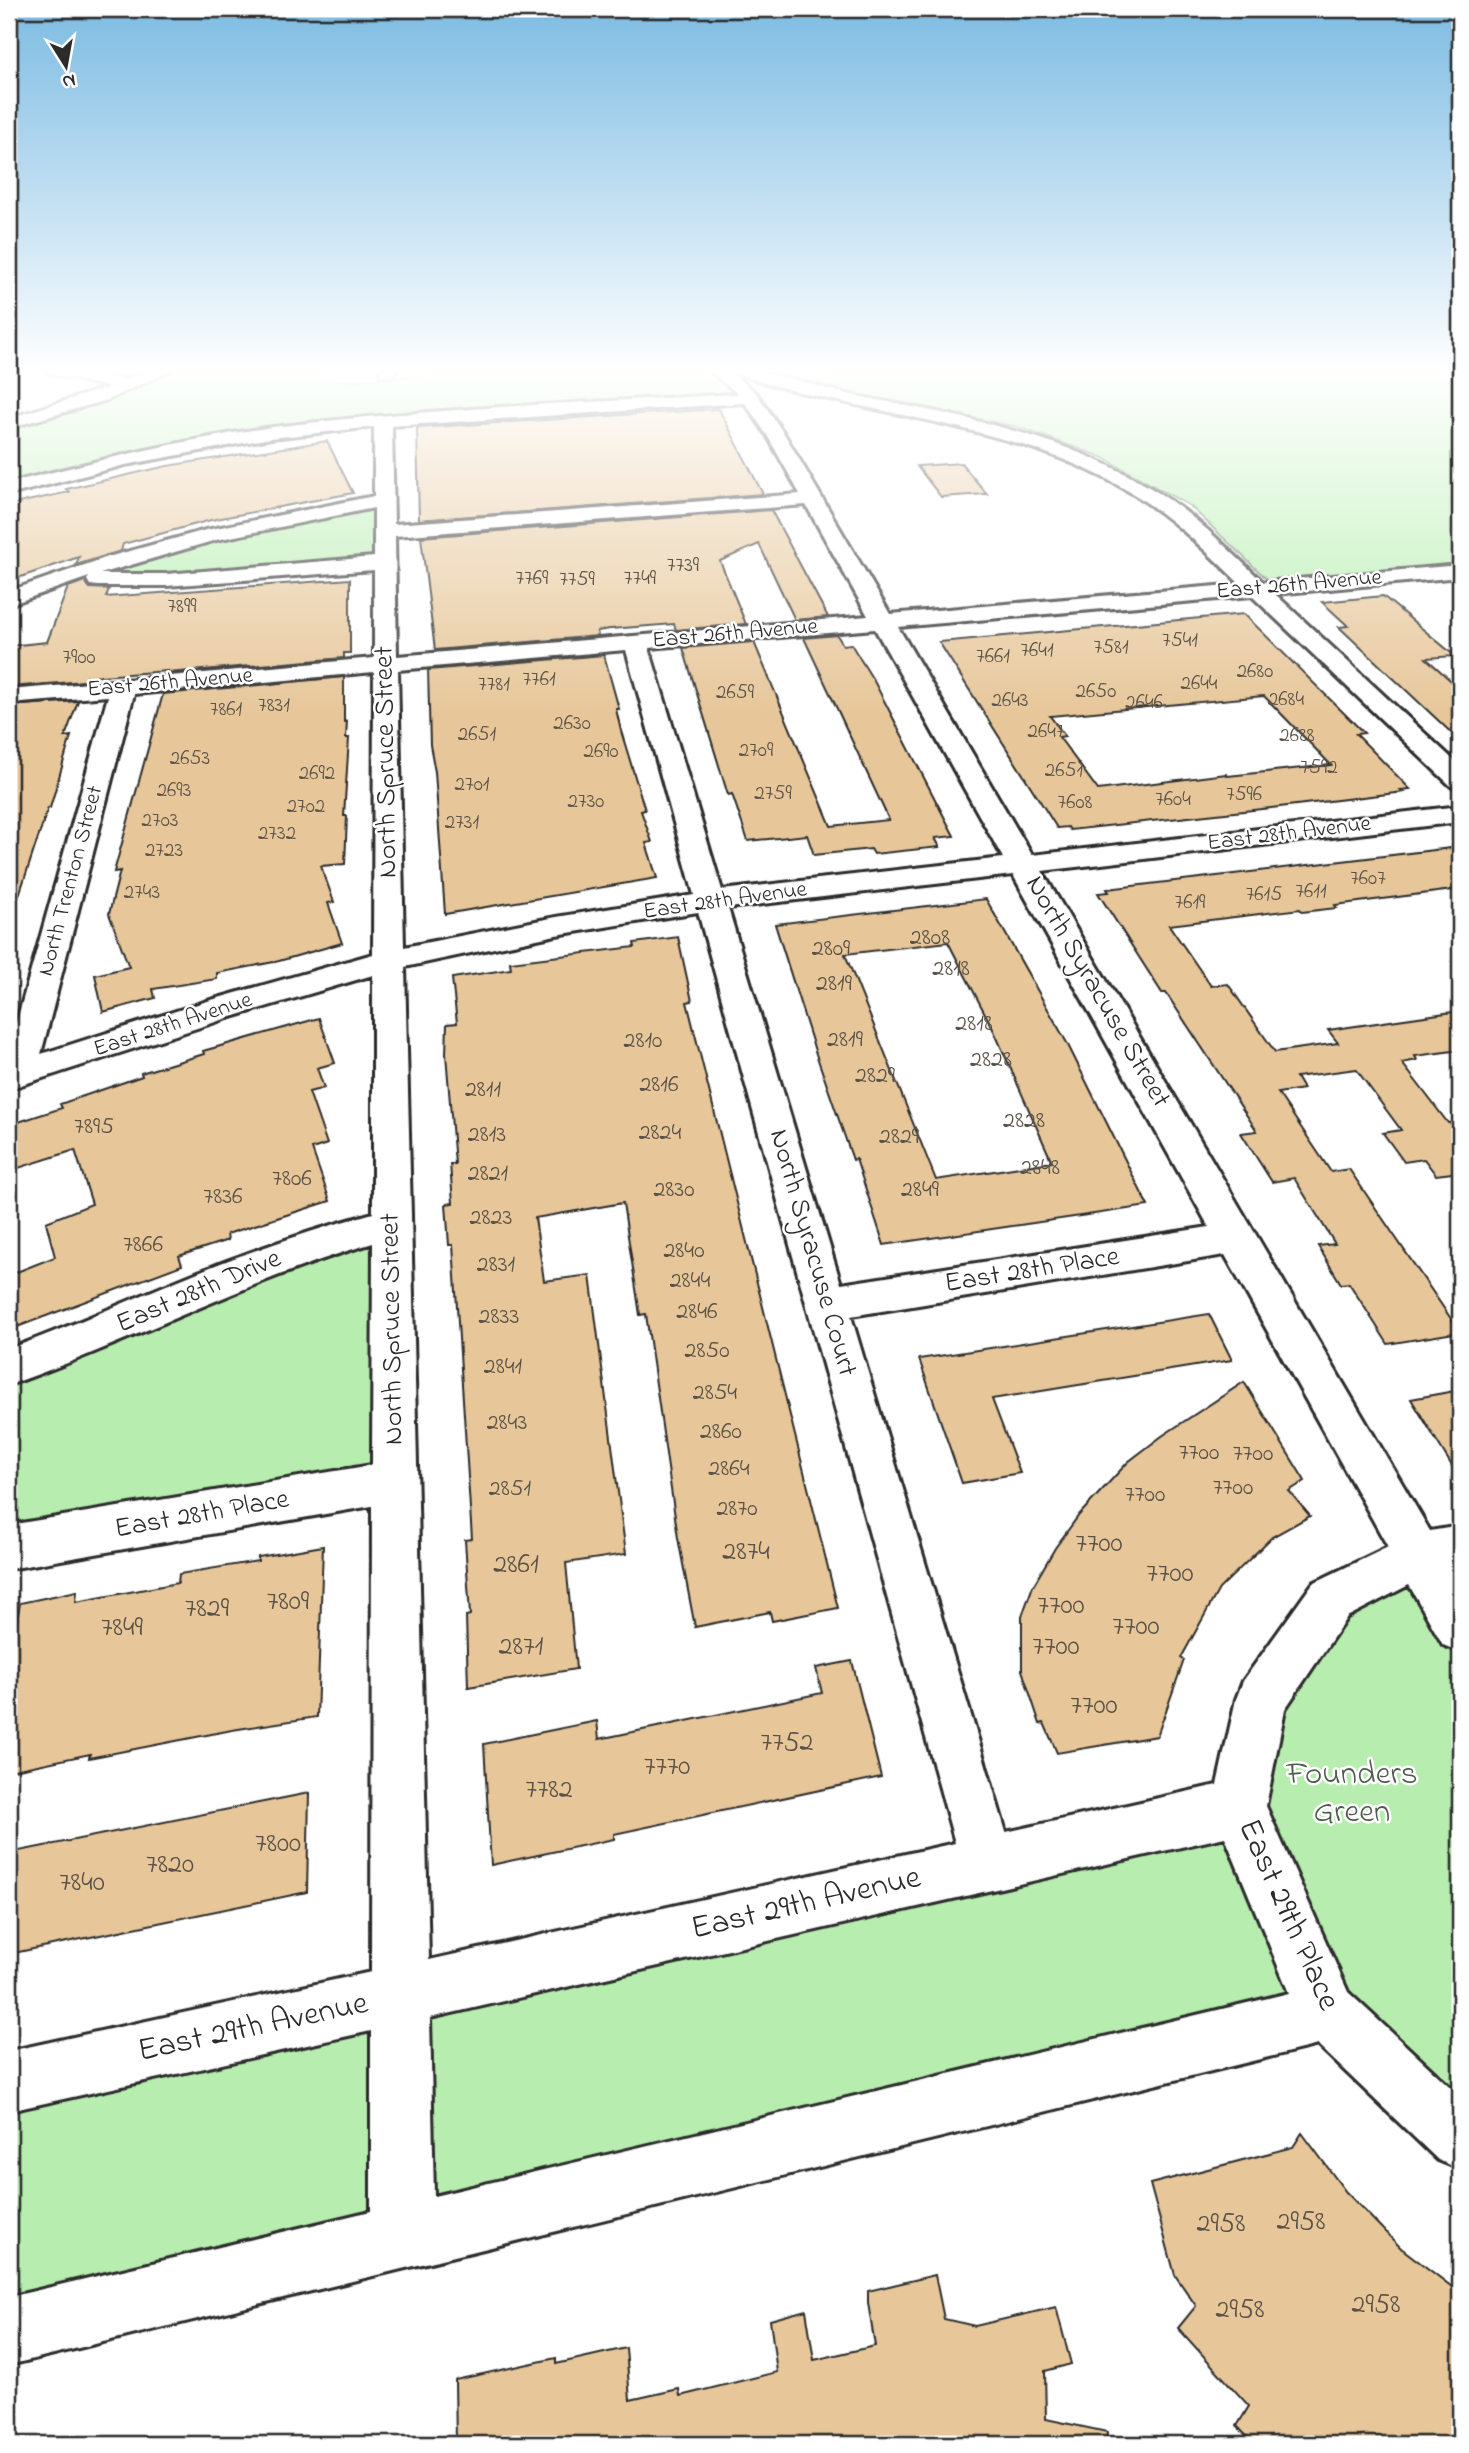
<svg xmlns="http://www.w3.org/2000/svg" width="1469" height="2453" viewBox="0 0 1469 2453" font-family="'Indie Flower',sans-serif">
	<rect width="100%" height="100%" fill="#fff"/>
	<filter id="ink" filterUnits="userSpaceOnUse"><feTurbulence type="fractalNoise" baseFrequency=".0143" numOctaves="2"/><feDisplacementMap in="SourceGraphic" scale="14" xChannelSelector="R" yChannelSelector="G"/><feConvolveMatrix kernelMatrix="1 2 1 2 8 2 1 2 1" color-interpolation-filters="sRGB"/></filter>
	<g filter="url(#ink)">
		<path fill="#b7edaf" stroke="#718c6d" stroke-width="2" d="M 164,370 L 312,370 L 316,375 L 342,381 L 514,370 L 717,370 L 751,398 L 383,421 L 124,460 L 9,490 L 9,423 L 55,410 Z
			M 763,370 L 1460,370 L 1460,564 L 1269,581 L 1190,506 L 1102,457 L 1018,427 L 829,389 Z
			M 384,500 L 384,563 L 51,585 L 115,561 Z
			M 392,1222 L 394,1482 L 9,1547 L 9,1367 Z
			M 1460,1548 L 1460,2138 L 1327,2013 L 9,2331 L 9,2081 L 1239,1807 L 1330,1600 L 1418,1556 Z"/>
		<path fill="#e7c79a" stroke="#2b2b2b" stroke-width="2" fill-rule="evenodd" d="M 719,409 L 763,494 L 419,520 L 417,428 Z
			M 327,441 L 353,493 L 211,520 L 123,544 L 121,551 L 76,565 L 79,557 L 9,581 L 9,505 L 69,492 L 66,489 L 167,466 Z
			M 961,463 L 987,494 L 941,497 L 917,466 Z
			M 771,510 L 828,617 L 795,620 L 759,544 L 720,561 L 746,624 L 676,630 L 674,624 L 610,629 L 597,631 L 598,636 L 435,650 L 421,537 Z
			M 350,579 L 350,653 L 344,653 L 344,658 L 167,673 L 168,671 L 115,675 L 86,677 L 85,681 L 9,687 L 9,646 L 47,642 L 68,587 L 85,581 L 90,588 L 109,589 L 106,597 Z
			M 1383,596 L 1455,656 L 1426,658 L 1460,689 L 1460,741 L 1339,627 L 1348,626 L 1322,602 Z
			M 1244,614 L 1364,733 L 1356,734 L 1410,789 L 1401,790 L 1404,792 L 1271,808 L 1070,830 L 1068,827 L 1057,828 L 939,642 ZM 1264,696 L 1331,765 L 1228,776 L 1226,774 L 1098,790 L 1059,737 L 1065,736 L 1050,716 Z
			M 837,635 L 843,645 L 851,644 L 875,683 L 954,836 L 935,838 L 940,847 L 874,854 L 871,849 L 814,855 L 807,835 L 748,841 L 732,794 L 728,795 L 683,648 L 754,642 L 831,826 L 889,820 L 804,638 Z
			M 604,655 L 619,709 L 616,709 L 621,731 L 645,810 L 641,811 L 652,842 L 646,843 L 657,878 L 445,914 L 435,772 L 430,745 L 428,670 Z
			M 344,677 L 344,722 L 347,721 L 346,738 L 349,738 L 344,816 L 347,816 L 345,864 L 321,866 L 334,902 L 328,903 L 342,943 L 279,961 L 217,973 L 217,979 L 153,989 L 155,998 L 103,1012 L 95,975 L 129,967 L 109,914 L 120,871 L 114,872 L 163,694 Z
			M 78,701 L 65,737 L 71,736 L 50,808 L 48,808 L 14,910 L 9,909 L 9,706 Z
			M 1460,847 L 1460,889 L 1335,905 L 1337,908 L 1302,912 L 1300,909 L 1169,925 L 1211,986 L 1228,984 L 1275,1052 L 1338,1043 L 1328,1030 L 1460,1011 L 1460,1050 L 1415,1056 L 1417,1060 L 1402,1063 L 1448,1123 L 1460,1121 L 1460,1172 L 1436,1175 L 1424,1159 L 1404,1162 L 1383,1133 L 1401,1130 L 1356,1069 L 1296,1077 L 1303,1089 L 1278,1093 L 1331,1172 L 1349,1169 L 1460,1332 L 1388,1344 L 1349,1283 L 1341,1284 L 1318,1246 L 1335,1244 L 1294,1178 L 1272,1182 L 1241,1133 L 1257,1131 L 1166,993 L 1162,993 L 1098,893 L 1109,892 L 1107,889 Z
			M 986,899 L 1067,1043 L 1148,1206 L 884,1245 L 856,1159 L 853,1160 L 816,1054 L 775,924 ZM 948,942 L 994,1031 L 1052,1162 L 936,1180 L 845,954 Z
			M 678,937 L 692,1001 L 687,1002 L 838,1608 L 772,1621 L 770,1612 L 695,1627 L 678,1538 L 646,1314 L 640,1315 L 623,1203 L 535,1218 L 544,1281 L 590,1275 L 626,1554 L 566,1563 L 576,1669 L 468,1687 L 466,1616 L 470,1615 L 465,1540 L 472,1539 L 453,1245 L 449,1245 L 446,1204 L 453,1203 L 450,1164 L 455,1164 L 446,1054 L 447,1024 L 457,1023 L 452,978 L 511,969 L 510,962 L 635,947 L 634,943 Z
			M 319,1018 L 335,1063 L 317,1068 L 324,1088 L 309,1092 L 327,1144 L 312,1149 L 330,1201 L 227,1234 L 228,1240 L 179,1256 L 182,1265 L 9,1330 L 9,1275 L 55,1257 L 46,1222 L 92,1204 L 75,1150 L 9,1171 L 9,1125 L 62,1108 L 60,1104 L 142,1076 L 141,1073 L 204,1054 L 203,1051 Z
			M 1209,1314 L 1232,1360 L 992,1399 L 1020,1473 L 962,1483 L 919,1359 Z
			M 1244,1382 L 1305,1481 L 1289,1491 L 1310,1516 L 1272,1537 L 1219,1589 L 1181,1658 L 1184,1660 L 1157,1736 L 1057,1753 L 1044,1723 L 1040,1724 L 1022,1670 L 1022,1616 L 1033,1586 L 1055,1548 L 1079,1515 L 1128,1462 L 1162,1436 Z
			M 1460,1390 L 1460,1479 L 1411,1399 Z
			M 323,1546 L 317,1717 L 232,1730 L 89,1758 L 90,1754 L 9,1771 L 9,1667 L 20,1603 L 77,1591 L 76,1602 L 178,1583 L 179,1574 L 258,1561 L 258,1557 Z
			M 852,1661 L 881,1777 L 614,1834 L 614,1839 L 491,1865 L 484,1744 L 597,1721 L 599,1739 L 822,1693 L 816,1668 Z
			M 309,1793 L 307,1892 L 9,1954 L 9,1853 Z
			M 1302,2133 L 1346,2192 L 1401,2248 L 1460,2293 L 1460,2444 L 1254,2444 L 1237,2426 L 1249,2406 L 1178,2328 L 1196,2306 L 1175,2275 L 1150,2184 L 1293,2147 Z
			M 935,2275 L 944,2319 L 975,2326 L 1056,2307 L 1071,2364 L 1045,2371 L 1046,2419 L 1107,2432 L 1106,2444 L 456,2444 L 455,2380 L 556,2358 L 556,2364 L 626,2348 L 630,2400 L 679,2389 L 680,2396 L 777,2372 L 770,2320 L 806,2310 L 814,2360 L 875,2346 L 868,2303 L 868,2291 Z"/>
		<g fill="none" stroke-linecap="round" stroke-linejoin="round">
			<defs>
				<path id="minor" d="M 46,370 L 78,370 L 125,380 L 149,370 L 172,370 L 107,400 L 9,428 L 9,418 L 109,387 L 48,373 Z
					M 380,370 L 396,370 L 393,376 L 381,376 Z
					M 709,370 L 728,370 L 757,394 L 785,435 L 890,614 L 1240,584 C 1205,550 1172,517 1130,492 C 1009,420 865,417 734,373 L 732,370 C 774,370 815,387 856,396 C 966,417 1077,437 1171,501 C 1204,524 1233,554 1263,582 L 1460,565 L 1460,577 L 1275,594 L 1460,766 L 1460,788 L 1451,786 L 1252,596 L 898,627 L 1032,855 L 1460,806 L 1460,822 L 1042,871 L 1430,1531 L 1460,1526 L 1460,1570 L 1454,1571 L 1460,1582 L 1460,1652 L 1443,1645 L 1409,1585 L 1347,1617 L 1285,1709 L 1266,1806 L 1348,1992 L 1460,2096 L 1460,2169 L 1438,2160 L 1318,2045 L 9,2365 L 9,2297 L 371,2211 L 371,2031 L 9,2111 L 9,2051 L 371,1972 L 372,1506 L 9,1569 L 9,1525 L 372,1465 L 373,1243 C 247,1280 132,1342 9,1385 L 9,1349 C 69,1327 127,1301 186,1277 C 247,1252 309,1231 373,1213 L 373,975 L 228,1018 L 9,1089 L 9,1049 L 108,696 L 9,704 L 9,690 L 374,658 L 374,570 L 166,586 L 98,586 L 90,585 L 87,580 L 89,577 L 9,605 L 9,591 L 108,557 L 206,530 L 374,496 L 374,427 L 271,438 L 125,465 L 9,495 L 9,483 C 96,461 184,439 273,427 C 427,408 583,403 738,394 ZM 745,403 L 767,435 L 800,494 L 394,524 L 392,426 ZM 806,505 L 868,616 L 397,656 L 395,536 ZM 374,508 L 374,557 L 166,574 L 100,574 L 216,540 ZM 875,629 L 1003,858 L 722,890 L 649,648 ZM 626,650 L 694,895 L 556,917 L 404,947 L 398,670 ZM 374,672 L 373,954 L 204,1002 L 41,1054 L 134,694 ZM 1013,875 L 1209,1227 L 841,1284 L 728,908 ZM 698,912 L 955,1843 L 429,1960 L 405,967 L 556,935 ZM 1225,1255 L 1388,1547 L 1313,1583 L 1243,1681 L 1236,1699 L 1217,1785 L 1006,1832 L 851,1316 ZM 1225,1837 L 1289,1993 L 434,2196 L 430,2018 Z"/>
			</defs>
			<use href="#minor" stroke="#2b2b2b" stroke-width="6"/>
			<use href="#minor" fill="#fff" fill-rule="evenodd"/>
		</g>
	</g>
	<linearGradient id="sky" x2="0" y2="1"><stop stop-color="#7cbbe2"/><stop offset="0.52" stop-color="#fff"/><stop offset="1" stop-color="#fff" stop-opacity="0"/></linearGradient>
	<rect width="1469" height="714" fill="url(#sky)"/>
	<g text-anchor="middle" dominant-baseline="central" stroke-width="5" stroke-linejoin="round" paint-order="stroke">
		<g font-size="21" fill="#5a5247">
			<text x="683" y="566">7739</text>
			<text x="532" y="579">7769</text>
			<text x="640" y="579">7749</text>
			<text x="577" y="580">7759</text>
			<text x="182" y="607">7899</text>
			<text x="1180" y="641">7541</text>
			<text x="1111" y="648">7581</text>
			<text x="1037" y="651">7641</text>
			<text x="993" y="657">7661</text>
			<text x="79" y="658">7900</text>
			<text x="1255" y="672">2680</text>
			<text x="539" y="680">7761</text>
			<text x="1199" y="684">2644</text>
			<text x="494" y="685">7781</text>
			<text x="1096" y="692">2650</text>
			<text x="735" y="693">2659</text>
			<text x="1286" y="700">2684</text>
			<text x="1010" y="701">2643</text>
			<text x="1144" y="703">2646</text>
			<text x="274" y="706">7831</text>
			<text x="226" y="710">7861</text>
			<text x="572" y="724">2630</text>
			<text x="1046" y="732">2647</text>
			<text x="477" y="735">2651</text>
			<text x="1297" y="736">2688</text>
			<text x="756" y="751">2709</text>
			<text x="601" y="752">2690</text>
			<text x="190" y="759">2653</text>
			<text x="1319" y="768">7592</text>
			<text x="1064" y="771">2651</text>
			<text x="317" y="774">2692</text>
			<text x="472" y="785">2701</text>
			<text x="174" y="791">2693</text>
			<text x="773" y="794">2759</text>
			<text x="1244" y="795">7596</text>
			<text x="1173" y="800">7604</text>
			<text x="586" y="802">2730</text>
			<text x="1075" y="803">7608</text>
			<text x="306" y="807">2702</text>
			<text x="160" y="821">2703</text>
			<text x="462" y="823">2731</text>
			<text x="277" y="834">2732</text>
			<text x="164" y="851">2723</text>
			<text x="1368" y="879">7607</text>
			<text x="1311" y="892">7611</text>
			<text x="142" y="893">2743</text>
			<text x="1264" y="895">7615</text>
			<text x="1190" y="903">7619</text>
		</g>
		<g font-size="23" fill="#2b2b2b" stroke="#fff">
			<text transform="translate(1299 585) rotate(-5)">East 26th Avenue</text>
			<text transform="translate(735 634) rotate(-5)">East 26th Avenue</text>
			<text transform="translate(170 683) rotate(-5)">East 26th Avenue</text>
			<text transform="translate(1289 834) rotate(-7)">East 28th Avenue</text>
			<text transform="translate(71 881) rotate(-75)">North Trenton Street</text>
			<text transform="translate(725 901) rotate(-8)">East 28th Avenue</text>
			<text transform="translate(173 1025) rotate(-18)">East 28th Avenue</text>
		</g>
		<g font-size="24" fill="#5a5247">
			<text x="930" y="938">2808</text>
			<text x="831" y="949">2809</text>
			<text x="951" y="969">2818</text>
			<text x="834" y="984">2819</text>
			<text x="974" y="1024">2818</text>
			<text x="845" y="1040">2819</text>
			<text x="643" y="1041">2810</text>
			<text x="991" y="1060">2828</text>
			<text x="875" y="1076">2829</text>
			<text x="659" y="1085">2816</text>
			<text x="483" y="1090">2811</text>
			<text x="1024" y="1121">2828</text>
			<text x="94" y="1127">7895</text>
			<text x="660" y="1133">2824</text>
			<text x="487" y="1135">2813</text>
			<text x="899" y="1137">2829</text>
			<text x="1040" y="1168">2848</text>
			<text x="488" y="1174">2821</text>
			<text x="292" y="1179">7806</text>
			<text x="674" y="1190">2830</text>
			<text x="920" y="1190">2849</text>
			<text x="223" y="1197">7836</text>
			<text x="491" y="1218">2823</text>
			<text x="143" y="1245">7866</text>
			<text x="684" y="1251">2840</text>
			<text x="496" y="1265">2831</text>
			<text x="690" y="1281">2844</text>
			<text x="697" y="1312">2846</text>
			<text x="499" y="1317">2833</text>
			<text x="707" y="1351">2850</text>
			<text x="503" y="1367">2841</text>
			<text x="715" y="1393">2854</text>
			<text x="507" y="1423">2843</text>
			<text x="721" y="1432">2860</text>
			<text x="1199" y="1453">7700</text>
			<text x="1253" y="1454">7700</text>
			<text x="729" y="1469">2864</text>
			<text x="1233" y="1488">7700</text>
			<text x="510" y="1489">2851</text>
			<text x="1145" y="1495">7700</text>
			<text x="737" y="1509">2870</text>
		</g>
		<g font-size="28" fill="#2b2b2b" stroke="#fff">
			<text transform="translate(387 762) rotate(-91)">North Spruce Street</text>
			<text transform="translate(1097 992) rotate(60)">North Syracuse Street</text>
			<text transform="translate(812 1253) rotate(74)">North Syracuse Court</text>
			<text transform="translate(1032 1271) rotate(-9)">East 28th Place</text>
			<text transform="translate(199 1292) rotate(-23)">East 28th Drive</text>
			<text transform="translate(393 1329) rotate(-91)">North Spruce Street</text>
			<text transform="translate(202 1515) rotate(-10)">East 28th Place</text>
		</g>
		<g font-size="28" fill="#5a5247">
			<text x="1099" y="1544">7700</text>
			<text x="746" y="1552">2874</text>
			<text x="516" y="1565">2861</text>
			<text x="1170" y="1574">7700</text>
			<text x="288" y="1602">7809</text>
			<text x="1061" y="1606">7700</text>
			<text x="207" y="1609">7829</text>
			<text x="1136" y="1627">7700</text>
			<text x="122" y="1628">7849</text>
			<text x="521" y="1647">2871</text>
			<text x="1056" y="1647">7700</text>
			<text x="1094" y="1706">7700</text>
			<text x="787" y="1743">7752</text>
			<text x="667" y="1767">7770</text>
			<text x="549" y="1790">7782</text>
			<text x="278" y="1844">7800</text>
			<text x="170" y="1865">7820</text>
			<text x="82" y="1883">7840</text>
			<text x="1301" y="2222">2958</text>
			<text x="1221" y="2224">2958</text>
			<text x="1376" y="2305">2958</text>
			<text x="1240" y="2310">2958</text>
		</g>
		<g font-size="33" fill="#4e5c4c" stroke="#fff">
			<text x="1352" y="1775">Founders<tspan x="1352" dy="38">Green</tspan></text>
		</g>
		<g font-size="33" fill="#2b2b2b" stroke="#fff">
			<text transform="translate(806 1904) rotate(-13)">East 29th Avenue</text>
			<text transform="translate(1288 1915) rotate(66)">East 29th Place</text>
			<text transform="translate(253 2028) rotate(-12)">East 29th Avenue</text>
		</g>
	</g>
	<rect width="1469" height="2453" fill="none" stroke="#fff" stroke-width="35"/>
	<rect x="18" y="18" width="1434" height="2418" fill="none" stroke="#2b2b2b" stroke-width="2.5" filter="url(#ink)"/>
	<g transform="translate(66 66) rotate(169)" stroke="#ffffff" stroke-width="5" paint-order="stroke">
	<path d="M0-5L12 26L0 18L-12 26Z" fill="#2b2b2b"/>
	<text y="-10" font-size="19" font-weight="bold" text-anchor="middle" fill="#2b2b2b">N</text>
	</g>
</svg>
